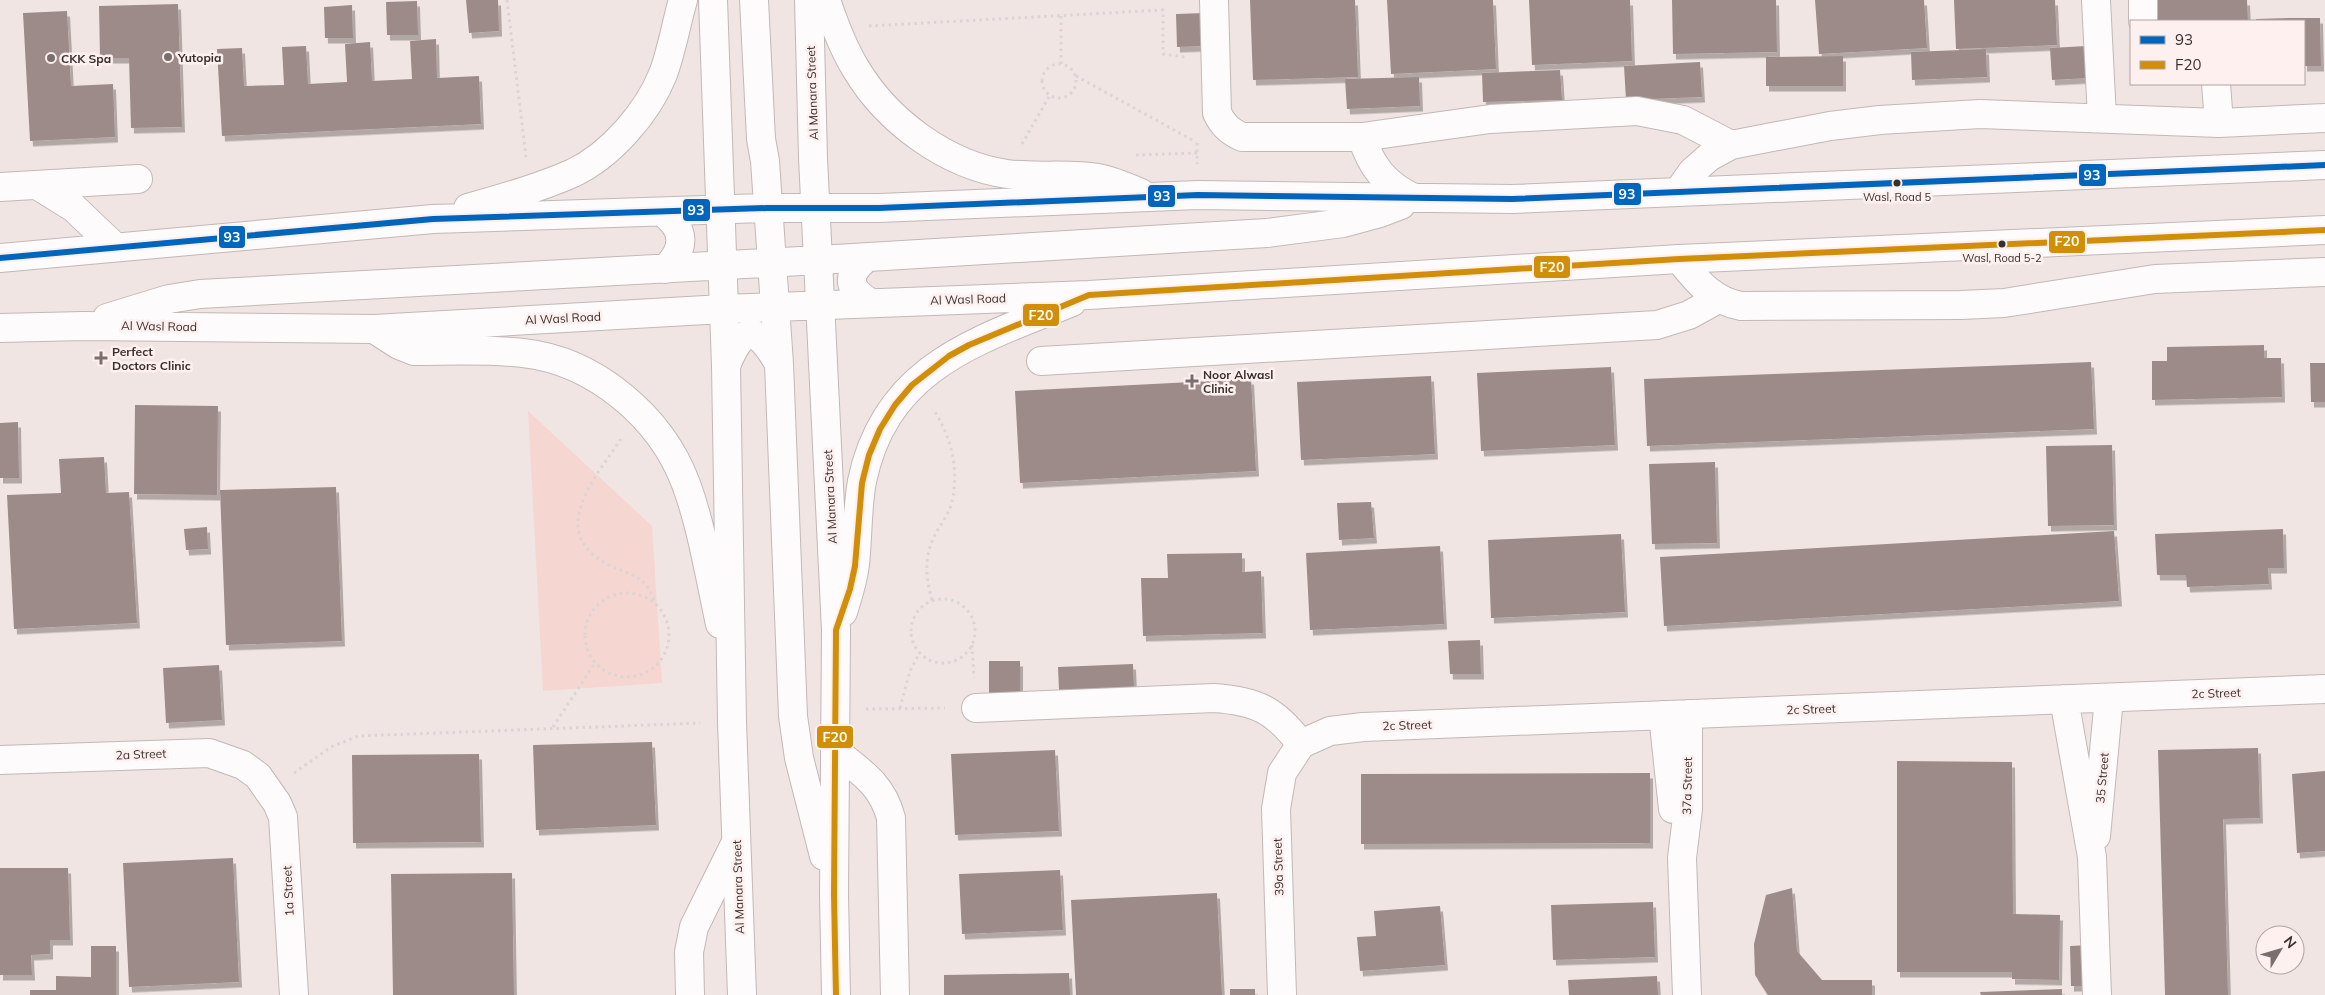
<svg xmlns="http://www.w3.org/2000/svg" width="2325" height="995" viewBox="0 0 2325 995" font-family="Mulish,sans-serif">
	<defs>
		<filter id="shadow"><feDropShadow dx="3" dy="5.5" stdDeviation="0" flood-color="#0004"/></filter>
	</defs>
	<rect width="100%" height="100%" fill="#f1e5e3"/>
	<path fill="#f6d6d0" d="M 528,411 L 652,526 L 662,683 L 543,691 Z"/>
	<path fill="#9d8b89" filter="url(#shadow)" d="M 466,0 L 498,0 L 499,31 L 469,33 Z
		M 1250,0 L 1355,0 L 1358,77 L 1253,80 Z
		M 1387,0 L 1493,0 L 1496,69 L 1391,74 Z
		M 1529,0 L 1630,0 L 1632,61 L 1532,65 Z
		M 1672,0 L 1776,0 L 1777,52 L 1673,54 Z
		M 1815,0 L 1924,0 L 1927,48 L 1819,54 Z
		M 1954,0 L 2055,0 L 2057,45 L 1956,49 Z
		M 2151,0 L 2247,0 L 2248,21 L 2151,21 Z
		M 417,1 L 418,35 L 387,35 L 386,2 Z
		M 178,4 L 182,127 L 131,128 L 129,58 L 100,58 L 99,6 Z
		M 352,5 L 353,38 L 325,38 L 324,7 Z
		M 67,11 L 71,86 L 113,84 L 115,137 L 30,141 L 23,13 Z
		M 1205,13 L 1206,46 L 1177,47 L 1176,14 Z
		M 2288,18 L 2320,18 L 2321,66 L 2304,66 L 2304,21 L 2256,21 L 2256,19 Z
		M 436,39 L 437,78 L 479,76 L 481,124 L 222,136 L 217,49 L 242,48 L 244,86 L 284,85 L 282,47 L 306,46 L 308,84 L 347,82 L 345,44 L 370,42 L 372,81 L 412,79 L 410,41 Z
		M 2087,46 L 2089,78 L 2052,80 L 2050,48 Z
		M 1986,49 L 1987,77 L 1912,80 L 1911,52 Z
		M 1843,56 L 1843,86 L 1766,86 L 1766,57 Z
		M 1700,62 L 1702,97 L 1626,100 L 1624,66 Z
		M 1560,70 L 1562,100 L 1483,102 L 1482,73 Z
		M 1419,77 L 1420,106 L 1347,109 L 1345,79 Z
		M 2264,345 L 2264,358 L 2281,358 L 2282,397 L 2152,400 L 2152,361 L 2167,361 L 2167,347 Z
		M 2091,362 L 2094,429 L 1647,446 L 1644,379 Z
		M 2310,363 L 2325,363 L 2325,402 L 2311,402 Z
		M 1611,367 L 1615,445 L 1481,451 L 1477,373 Z
		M 1431,376 L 1435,454 L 1301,460 L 1297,382 Z
		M 1251,379 L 1256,471 L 1020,483 L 1015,391 Z
		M 135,405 L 218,406 L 217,495 L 134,494 Z
		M 18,422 L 19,478 L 0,478 L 0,423 Z
		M 2112,445 L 2114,525 L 2048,526 L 2046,446 Z
		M 104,457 L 106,493 L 129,492 L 137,623 L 14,629 L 7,495 L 61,493 L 59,459 Z
		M 1715,462 L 1717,543 L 1652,544 L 1649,464 Z
		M 336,487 L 342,641 L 226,645 L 220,490 Z
		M 1371,502 L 1374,538 L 1339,540 L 1337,503 Z
		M 207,527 L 208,549 L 186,550 L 184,529 Z
		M 2283,529 L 2284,568 L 2268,568 L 2269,584 L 2187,587 L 2186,575 L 2157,575 L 2155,534 Z
		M 2114,531 L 2119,601 L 1664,626 L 1660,557 Z
		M 1621,534 L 1625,612 L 1491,618 L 1488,540 Z
		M 1440,546 L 1444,624 L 1310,630 L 1306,553 Z
		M 1242,553 L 1242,572 L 1261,571 L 1263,633 L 1143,636 L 1141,578 L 1168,578 L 1167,554 Z
		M 1480,640 L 1481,674 L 1450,674 L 1448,641 Z
		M 989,661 L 1020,661 L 1020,693 L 989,693 Z
		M 1133,664 L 1134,687 L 1059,690 L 1058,667 Z
		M 219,665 L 222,720 L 166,723 L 163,668 Z
		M 652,742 L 656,825 L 536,830 L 533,745 Z
		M 2258,748 L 2260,818 L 2223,819 L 2228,995 L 2165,995 L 2158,750 Z
		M 1055,750 L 1059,831 L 955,835 L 951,754 Z
		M 479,754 L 481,842 L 353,843 L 352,755 Z
		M 1897,761 L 2012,762 L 2013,914 L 2060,915 L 2059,980 L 2012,979 L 2012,972 L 1897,972 Z
		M 2325,771 L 2325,851 L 2297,853 L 2292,774 Z
		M 1650,773 L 1650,843 L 1361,844 L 1361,774 Z
		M 233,858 L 239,982 L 129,987 L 123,863 Z
		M 0,868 L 68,868 L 70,940 L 50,940 L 50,954 L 31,955 L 32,975 L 0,975 Z
		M 1060,870 L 1063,930 L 962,934 L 959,874 Z
		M 512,873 L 514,995 L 393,995 L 391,874 Z
		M 1792,888 L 1797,951 L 1822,980 L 1872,980 L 1872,995 L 1768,995 L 1755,975 L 1754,944 L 1766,895 Z
		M 1217,893 L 1222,995 L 1076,995 L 1071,900 Z
		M 1653,902 L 1655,957 L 1553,960 L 1551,905 Z
		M 1440,906 L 1445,965 L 1360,971 L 1357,937 L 1376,936 L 1374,911 Z
		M 2090,945 L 2091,986 L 2071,986 L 2070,946 Z
		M 91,946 L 116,946 L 116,995 L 30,995 L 30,990 L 56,990 L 56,976 L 91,977 Z
		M 1069,973 L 1070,995 L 944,995 L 944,975 Z
		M 1657,976 L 1658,995 L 1569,995 L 1568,980 Z
		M 1230,989 L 1255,989 L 1255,995 L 1230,995 Z
		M 2062,989 L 2062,995 L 1981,995 L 1980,992 Z"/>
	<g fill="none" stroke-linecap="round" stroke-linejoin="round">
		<defs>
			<path id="minor" d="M 1214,0 L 1217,113 C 1223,125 1229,131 1242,137 L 1362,137 L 1490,119 L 1637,111 L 1683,120 L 1731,145
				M 2096,0 L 2102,118
				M 2143,0 L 2143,21
				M 2216,84 L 2219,123
				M 0,187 L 138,179
				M 1678,192 L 1692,172 L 1709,157 L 1731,145 L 1830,126 L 1880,120 L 1980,114 L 2219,123 L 2325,118
				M 1679,259 C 1697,281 1712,301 1741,306 L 1961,305 L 2004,303 L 2155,279 L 2325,272
				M 1041,361 L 1657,325 L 1689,315 L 1718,299
				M 2064,699 L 2092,857 L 2097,995
				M 976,708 L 1214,698 C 1257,701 1275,710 1301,744
				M 1663,715 L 1673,809
				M 1301,744 L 1330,731 L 1363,727 L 2325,689
				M 835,751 C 861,772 882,784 891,818 L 895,995
				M 0,760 L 209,753 L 243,765 L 258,776 L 277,803 L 283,817 L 294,995
				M 2096,836 L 2109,698
				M 690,995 L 689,952 L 694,927 L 736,842
				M 1282,995 L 1276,809 L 1282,773 L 1301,744
				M 1687,995 L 1682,858 L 1688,809 L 1688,714"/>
			<path id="major" d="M 713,0 L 726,366 L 732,722 L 742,995
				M 754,0 L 761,139 L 765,161 L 779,364 L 793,716 L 799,758 L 824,856
				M 809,0 L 813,158 L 836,630 L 834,895 L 836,995
				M 826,0 C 834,24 843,48 856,69 C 887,121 946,165 1007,174 C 1037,178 1068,173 1098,178 C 1113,181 1127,187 1141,193
				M 1362,137 C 1371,167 1386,185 1414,198
				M 37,185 L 74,208 L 115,247
				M 468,208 C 503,198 539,188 573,173 C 611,155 648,112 663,74 C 672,50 676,24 683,0
				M 662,212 C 686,229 686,249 665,269
				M 868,257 C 846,273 846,289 871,303
				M 0,258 L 433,219 L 767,208 L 879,208 L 1198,195 L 1512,199 L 2325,165
				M 107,318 L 169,299 L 200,294 L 819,260 L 1267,233 L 1343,223 L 1380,213 L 1401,205
				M 0,328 L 83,326 L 374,329 L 723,309 L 1089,295 L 1679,259 L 2325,230
				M 374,329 L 399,345 L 414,351 C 450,351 488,349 523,353 C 595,361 661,417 686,484 C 702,527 710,579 720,624
				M 726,366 C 743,323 757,325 779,364
				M 843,612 C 848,596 853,581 855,564 C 858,537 857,508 862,481 C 886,366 977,341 1072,302"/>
		</defs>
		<use href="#minor" stroke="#c2b8b7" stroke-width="30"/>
		<use href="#major" stroke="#c2b8b7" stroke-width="30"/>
		<path stroke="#d8d5d4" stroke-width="3" stroke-dasharray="2.5 4" stroke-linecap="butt" d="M 507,0 L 526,157
			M 1061,16 L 1061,64
			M 869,26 L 1163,10 L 1163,54 L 1185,57
			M1042 81a17 17 0 1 1 34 0a17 17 0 1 1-34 0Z
			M 1076,76 L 1196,142
			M 1197,143 L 1197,164
			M 1022,144 L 1050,95
			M 1136,155 L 1197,153
			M 621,439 C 596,477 546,531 607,564 C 632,577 643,572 655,602
			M585 635a42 42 0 1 1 84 0a42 42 0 1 1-84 0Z
			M911 631a32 32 0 1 1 64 0a32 32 0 1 1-64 0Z
			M 932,600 C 925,576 924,555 936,533 C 941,524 948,515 951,505 C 960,472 952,437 933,409
			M 972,645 L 974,678
			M 900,708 L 910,671 L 919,654
			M 866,709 L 945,708
			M 553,727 L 595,663
			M 294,773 L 331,747 L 358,736 L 700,723"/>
		<use href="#minor" stroke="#fdfbfb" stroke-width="28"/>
		<use href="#major" stroke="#fdfbfb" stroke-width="28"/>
		<defs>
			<path id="bus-1" d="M 0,258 L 433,219 L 767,208 L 879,208 L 1198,195 L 1512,199 L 2325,165"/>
			<path id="bus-2" d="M 836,995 L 834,895 L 836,630 L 850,589 L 855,566 L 862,483 L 869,455 L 880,429 L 895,405 L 912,385 L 949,356 L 969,345 L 1089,295 L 1679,259 L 2325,230"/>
		</defs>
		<use href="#bus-1" stroke="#fef0ee" stroke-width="10"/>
		<use href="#bus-2" stroke="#fef0ee" stroke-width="10"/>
		<use href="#bus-1" stroke="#0065bd" stroke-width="6"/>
		<use href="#bus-2" stroke="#d18e09" stroke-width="6"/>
	</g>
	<g fill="#796f6e" stroke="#fef0ee" stroke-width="2">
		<circle cx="168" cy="57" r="5"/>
		<circle cx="51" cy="58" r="5"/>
		<path d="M98.5 350.5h5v5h5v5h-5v5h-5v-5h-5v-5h5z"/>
		<path d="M1189.5 373.5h5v5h5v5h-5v5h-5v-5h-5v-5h5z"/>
	</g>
	<g fill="#38302f" stroke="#fef0ee" stroke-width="2">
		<circle cx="1897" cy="183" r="4.5"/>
		<circle cx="2002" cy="244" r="4.5"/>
	</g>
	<g text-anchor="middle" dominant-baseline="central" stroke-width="5" stroke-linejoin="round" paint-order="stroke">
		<g font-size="11" fill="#38302f" stroke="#fef0ee">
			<text x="1897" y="197">Wasl, Road 5</text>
			<text x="2002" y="258">Wasl, Road 5-2</text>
		</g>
		<g font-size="12" font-weight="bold" fill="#38302f" stroke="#fef0ee" text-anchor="start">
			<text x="178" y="57">Yutopia</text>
			<text x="61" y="58">CKK Spa</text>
			<text x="112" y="351">Perfect<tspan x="112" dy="14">Doctors Clinic</tspan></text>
			<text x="1203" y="374">Noor Alwasl<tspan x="1203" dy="14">Clinic</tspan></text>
		</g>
		<g font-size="12" fill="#38302f" stroke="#fef0ee">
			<text transform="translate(812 93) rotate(-92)">Al Manara Street</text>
			<text transform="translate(968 299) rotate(-2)">Al Wasl Road</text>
			<text transform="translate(563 318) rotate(-3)">Al Wasl Road</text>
			<text transform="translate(159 326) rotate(1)">Al Wasl Road</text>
			<text transform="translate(830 497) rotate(-93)">Al Manara Street</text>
			<text transform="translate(2216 693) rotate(-2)">2c Street</text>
			<text transform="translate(1811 709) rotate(-2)">2c Street</text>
			<text transform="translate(1407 725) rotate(-2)">2c Street</text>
			<text transform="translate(141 754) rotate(-2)">2a Street</text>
			<text transform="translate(2102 778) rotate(-85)">35 Street</text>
			<text transform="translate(1687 786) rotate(-89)">37a Street</text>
			<text transform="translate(1278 867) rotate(-92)">39a Street</text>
			<text transform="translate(738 887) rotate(-92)">Al Manara Street</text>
			<text transform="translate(288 891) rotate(-93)">1a Street</text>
		</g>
	</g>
	<g stroke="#fef0ee" stroke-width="2">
		<rect x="2078" y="163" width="29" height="24" rx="5" fill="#0065bd"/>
		<rect x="1613" y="182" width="29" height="24" rx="5" fill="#0065bd"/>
		<rect x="1147" y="184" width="29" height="24" rx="5" fill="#0065bd"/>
		<rect x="682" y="198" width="29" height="24" rx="5" fill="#0065bd"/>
		<rect x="218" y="225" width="28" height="24" rx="5" fill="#0065bd"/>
		<rect x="2048" y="230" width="38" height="24" rx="5" fill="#d18e09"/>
		<rect x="1533" y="255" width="38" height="24" rx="5" fill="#d18e09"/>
		<rect x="1022" y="303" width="38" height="24" rx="5" fill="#d18e09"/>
		<rect x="816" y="725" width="38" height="24" rx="5" fill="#d18e09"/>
	</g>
	<g font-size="14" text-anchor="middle" font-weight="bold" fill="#fff">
		<text x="2092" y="180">93</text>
		<text x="1627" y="199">93</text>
		<text x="1162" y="201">93</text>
		<text x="696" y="215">93</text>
		<text x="232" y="242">93</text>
		<text x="2067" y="246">F20</text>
		<text x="1552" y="272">F20</text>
		<text x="1041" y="320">F20</text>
		<text x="835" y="742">F20</text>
	</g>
	<rect x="2130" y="20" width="175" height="65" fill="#fef0ee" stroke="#afa3a2"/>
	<rect x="2140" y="36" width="25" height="8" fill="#0065bd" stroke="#afa3a2"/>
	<text x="2175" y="45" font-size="15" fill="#38302f">93</text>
	<rect x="2140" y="61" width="25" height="8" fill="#d18e09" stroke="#afa3a2"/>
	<text x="2175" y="70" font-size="15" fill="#38302f">F20</text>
	<g transform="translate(2280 950) rotate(52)"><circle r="24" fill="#fef0ee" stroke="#afa3a2"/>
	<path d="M0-4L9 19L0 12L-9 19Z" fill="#796f6e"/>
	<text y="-8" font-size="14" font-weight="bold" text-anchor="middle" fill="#38302f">N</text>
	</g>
</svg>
